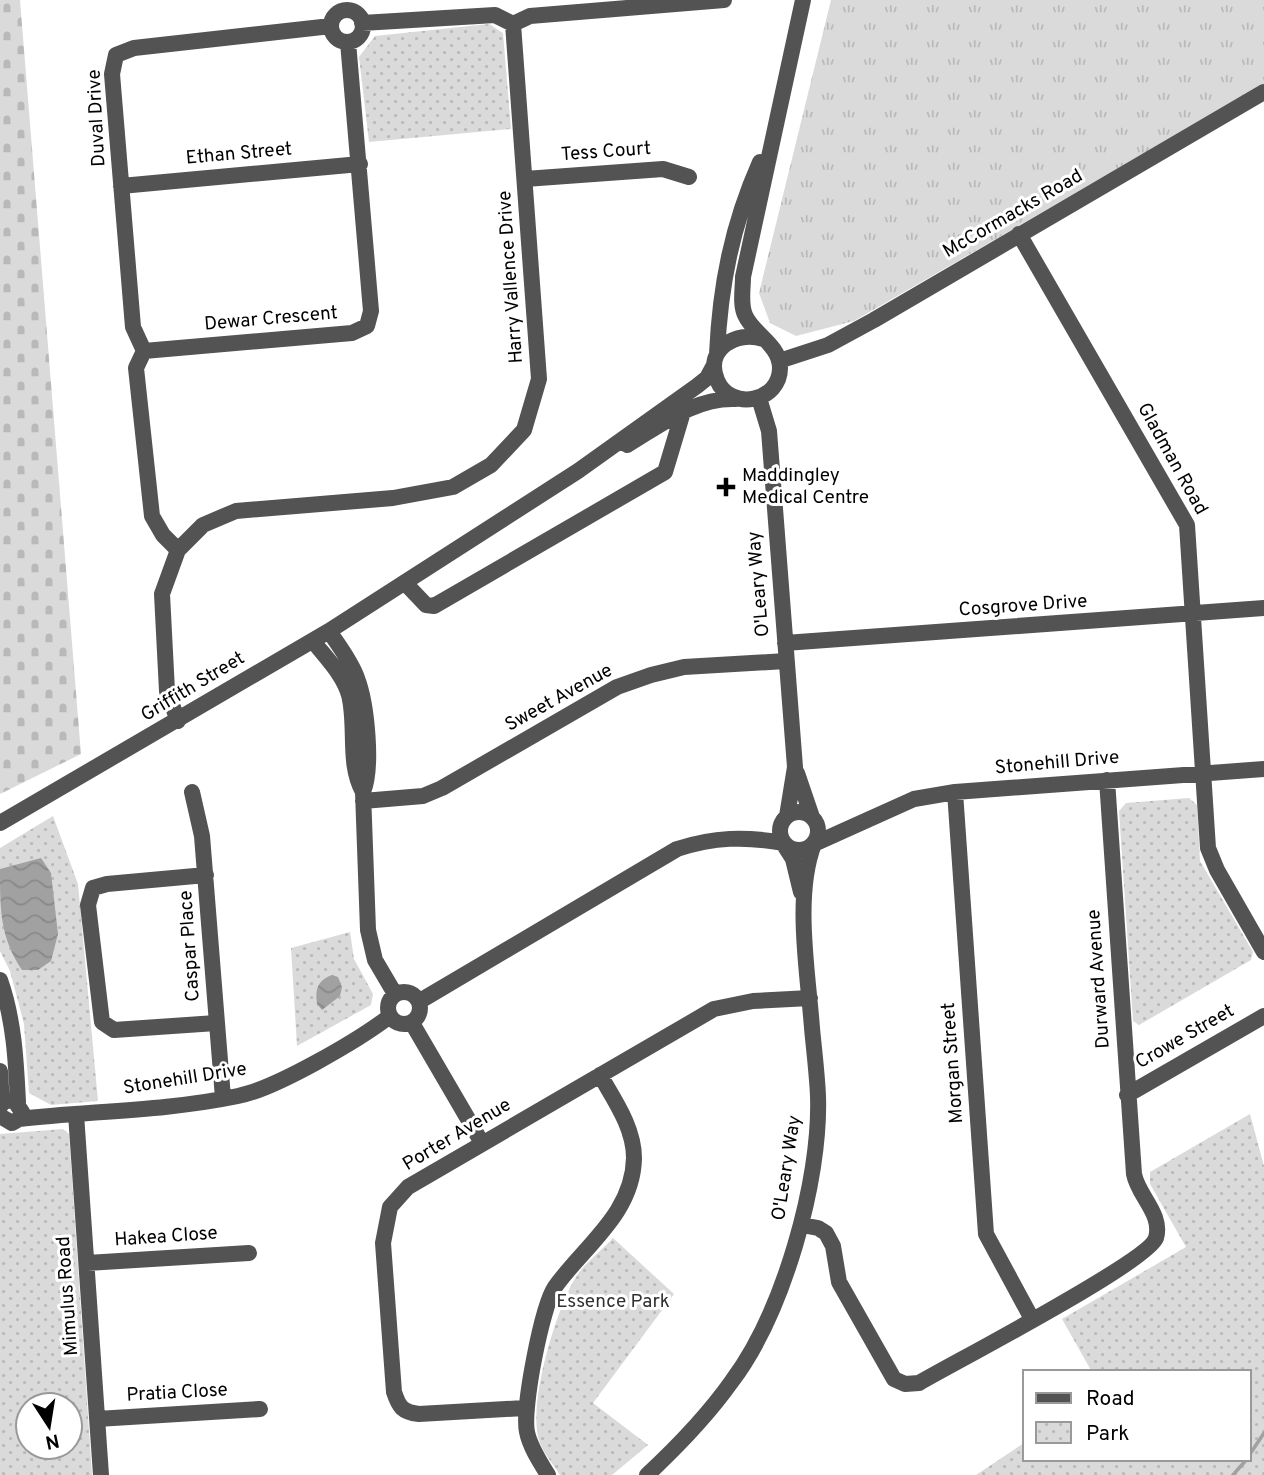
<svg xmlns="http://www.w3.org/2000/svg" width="1264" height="1475" viewBox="0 0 1264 1475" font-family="Overpass,sans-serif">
	<defs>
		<pattern id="grass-tufts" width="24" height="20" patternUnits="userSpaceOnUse" patternTransform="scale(1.75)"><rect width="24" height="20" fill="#dadada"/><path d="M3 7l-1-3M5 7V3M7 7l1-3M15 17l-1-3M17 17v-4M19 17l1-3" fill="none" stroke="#b9b9b9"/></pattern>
		<pattern id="cemetery-stones" width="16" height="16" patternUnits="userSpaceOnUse" patternTransform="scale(1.75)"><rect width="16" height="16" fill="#dadada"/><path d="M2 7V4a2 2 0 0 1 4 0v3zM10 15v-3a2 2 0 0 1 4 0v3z" fill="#b9b9b9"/></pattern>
		<pattern id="park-dots" width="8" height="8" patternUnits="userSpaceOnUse" patternTransform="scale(1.75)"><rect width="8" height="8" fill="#dadada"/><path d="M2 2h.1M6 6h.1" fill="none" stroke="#b9b9b9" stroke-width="1.8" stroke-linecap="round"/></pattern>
		<pattern id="water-waves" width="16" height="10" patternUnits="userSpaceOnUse" patternTransform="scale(1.75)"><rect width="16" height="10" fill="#a1a1a1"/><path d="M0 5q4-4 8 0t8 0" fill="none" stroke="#898989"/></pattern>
	</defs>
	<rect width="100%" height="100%" fill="#fff"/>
	<path fill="url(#grass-tufts)" d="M 831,0 L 1264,0 L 1264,84 L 854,321 L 796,336 L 770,323 L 759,293 Z"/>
	<path fill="url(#cemetery-stones)" d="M 0,0 L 20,0 L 81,754 L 0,794 Z"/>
	<path fill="url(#park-dots)" fill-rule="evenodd" d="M 489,24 L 503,33 L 511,129 L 369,142 L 359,57 L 375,36 Z
		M 1189,798 L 1197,805 L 1200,861 L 1253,952 L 1251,960 L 1139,1025 L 1133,1021 L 1119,811 L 1126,803 Z
		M 53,816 L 78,884 L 98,1101 L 51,1105 L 29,1093 L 24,1024 L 10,971 L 0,951 L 0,848 Z
		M 350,932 L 354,959 L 373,994 L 371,1005 L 297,1046 L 291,948 Z
		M 1250,1114 L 1264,1166 L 1264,1475 L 976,1475 L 1024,1443 L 1024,1459 L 1248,1459 L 1248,1372 L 1092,1372 L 1062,1319 L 1186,1247 L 1150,1184 L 1150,1172 Z
		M 63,1129 L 69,1134 L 92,1475 L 0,1475 L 0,1134 ZM 28,1405 L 70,1405 L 70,1447 L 28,1447 Z
		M 613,1238 L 674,1294 L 593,1403 L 648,1445 L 612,1475 L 560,1475 C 554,1465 544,1454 540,1443 C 526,1409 555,1314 573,1282 C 581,1266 600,1252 613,1238 Z"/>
	<path fill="url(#water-waves)" d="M 41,858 L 51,873 L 58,934 L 51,961 L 38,970 L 22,970 C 0,937 0,910 0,869 Z
		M 332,975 L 338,977 L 342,987 L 340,996 L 322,1010 L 317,1004 C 315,989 317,981 332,975 Z"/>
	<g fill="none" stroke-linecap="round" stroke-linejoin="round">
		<path stroke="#a1a1a1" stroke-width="3.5" d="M 1248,1457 L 1264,1433
			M 1233,1475 L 1247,1459"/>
		<path stroke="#535353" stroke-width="16" d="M331 26a16 16 0 1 1 32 0a16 16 0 1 1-32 0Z
			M 513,24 L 530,16 L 724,0
			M 525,179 L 663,169 L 689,177
			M 121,186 L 360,164
			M 1019,234 L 1187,525 L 1208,848 L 1217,870 L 1264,952
			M 763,339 C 737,330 704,349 717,380 C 730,412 781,402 780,367 C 779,344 753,334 745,315 C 740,304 743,289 743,277 L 803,0
			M 144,351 L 133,327 L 112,74 L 116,55 L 134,48 L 331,26
			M 144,351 L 352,333 L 367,326 L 371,311 L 348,42
			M 144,351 L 136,368 L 152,516 L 163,535 L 178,550
			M 717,354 C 720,286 732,225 760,162
			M 779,361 L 828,345 L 874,320 L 1264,92
			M 759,398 L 769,431 L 795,767 L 787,816
			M 627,445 C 661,425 695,397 736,399
			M 405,583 L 426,605 L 434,606 L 665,472 L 683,412
			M 329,631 C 339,646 351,661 357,678 C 367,704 373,768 363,792 L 368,930 L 375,960 L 395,994
			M 313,641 C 326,658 343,674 349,695 C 357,726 347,764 363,792
			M 785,643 L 1264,608
			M 178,721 L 167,691 L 162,594 L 178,550 L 203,525 L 236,511 L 393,498 L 453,487 L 491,465 L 524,430 L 539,379 L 513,24 L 495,15 L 362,23
			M 797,773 L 812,817
			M 192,792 L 202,836 L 223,1098
			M 955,792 L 986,1234 L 1032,1319
			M 363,801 L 423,796 L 442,788 L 617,687 L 651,675 L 684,667 L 786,661
			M780 831a19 19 0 1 1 38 0a19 19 0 1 1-38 0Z
			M 0,823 L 329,631 L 578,471 L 697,386 L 707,378 L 714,365
			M 814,844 L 914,799 L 955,792 L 1264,769
			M 784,845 L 793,859 L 801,892
			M 206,875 L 107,884 L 93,888 L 88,905 L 102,1022 L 114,1030 L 216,1023
			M 0,980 C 14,1020 16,1060 18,1102
			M388 1008a16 16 0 1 1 32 0a16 16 0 1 1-32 0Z
			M 420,1001 L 677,849 C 714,837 745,836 783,843
			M 412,1023 L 482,1143
			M 0,1071 L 2,1103
			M 1127,1095 L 1264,1016
			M 0,1106 L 5,1101 L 14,1100 L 22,1112 L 19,1119 L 12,1123 L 0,1116
			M 76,1114 L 101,1475
			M 19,1119 C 92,1111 166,1111 238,1096 C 275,1089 359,1040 390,1016
			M 802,1225 L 818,1228 L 826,1233 L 833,1246 L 839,1282 L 894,1379 L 905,1384 L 919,1383 C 953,1363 1148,1262 1156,1238 C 1163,1214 1138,1196 1134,1174 L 1107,780
			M 87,1263 L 249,1253
			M 524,1408 L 419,1414 C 402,1412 399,1407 394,1392 L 383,1243 L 390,1207 L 408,1187 L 714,1009 L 753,1001 L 810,998
			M 97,1419 L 260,1409
			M 548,1475 C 540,1462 530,1447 527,1432 C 522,1409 542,1306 555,1287 C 584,1246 633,1214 634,1158 C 634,1128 615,1101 600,1075
			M 647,1475 C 677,1447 708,1415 732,1381 C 783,1313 821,1181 818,1096 C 817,1073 814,1050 812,1028 C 808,973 794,896 814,844"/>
	</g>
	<path fill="#000" stroke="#fff" stroke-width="2.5" d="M722.5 476.5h7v7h7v7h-7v7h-7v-7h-7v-7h7z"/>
	<g text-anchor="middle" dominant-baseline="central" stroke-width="6" stroke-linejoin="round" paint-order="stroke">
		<g font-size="19" fill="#000" stroke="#fff">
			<text transform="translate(97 118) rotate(-93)">Duval Drive</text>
			<text transform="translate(606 152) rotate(-4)">Tess Court</text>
			<text transform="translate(239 154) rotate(-5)">Ethan Street</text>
			<text transform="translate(1013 214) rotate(-30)">McCormacks Road</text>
			<text transform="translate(511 277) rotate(-94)">Harry Vallence Drive</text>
			<text transform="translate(271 319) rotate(-5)">Dewar Crescent</text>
			<text transform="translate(1172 459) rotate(61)">Gladman Road</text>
			<text transform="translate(759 584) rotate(-95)">O'Leary Way</text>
			<text transform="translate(1023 606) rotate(-4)">Cosgrove Drive</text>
			<text transform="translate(193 687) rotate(-31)">Griffith Street</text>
			<text transform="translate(559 698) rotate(-29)">Sweet Avenue</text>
			<text transform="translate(1057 763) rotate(-5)">Stonehill Drive</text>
			<text transform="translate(190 946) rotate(-94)">Caspar Place</text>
			<text transform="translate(1099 979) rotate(-94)">Durward Avenue</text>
			<text transform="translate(1185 1037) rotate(-30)">Crowe Street</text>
			<text transform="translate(953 1063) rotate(-94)">Morgan Street</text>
			<text transform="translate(185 1079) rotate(-9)">Stonehill Drive</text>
			<text transform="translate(457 1135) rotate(-31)">Porter Avenue</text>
			<text transform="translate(787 1168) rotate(-81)">O'Leary Way</text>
			<text transform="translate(166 1237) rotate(-4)">Hakea Close</text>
			<text transform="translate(68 1296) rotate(-94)">Mimulus Road</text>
			<text transform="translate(177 1393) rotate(-3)">Pratia Close</text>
		</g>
		<g font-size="19" fill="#000" stroke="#fff" text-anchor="start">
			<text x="742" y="476">Maddingley<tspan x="742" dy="22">Medical Centre</tspan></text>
		</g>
		<g font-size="19" fill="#313131" stroke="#fff">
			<text x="613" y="1302">Essence Park</text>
		</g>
	</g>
	<rect x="1023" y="1370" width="228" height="91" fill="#ffffff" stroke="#999999" stroke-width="2"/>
	<rect x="1036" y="1393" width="35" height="10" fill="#535353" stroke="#999999" stroke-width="2"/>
	<text x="1086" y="1405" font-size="21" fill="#000000">Road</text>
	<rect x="1036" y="1422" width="35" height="21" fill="url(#park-dots)" stroke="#999999" stroke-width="2"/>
	<text x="1086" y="1440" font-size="21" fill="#000000">Park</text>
	<g transform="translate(49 1426) rotate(168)"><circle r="33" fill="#ffffff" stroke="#999999" stroke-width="2"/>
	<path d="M0-5L12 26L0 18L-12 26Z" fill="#000000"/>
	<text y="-10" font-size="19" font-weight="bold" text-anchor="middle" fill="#000000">N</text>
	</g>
</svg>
